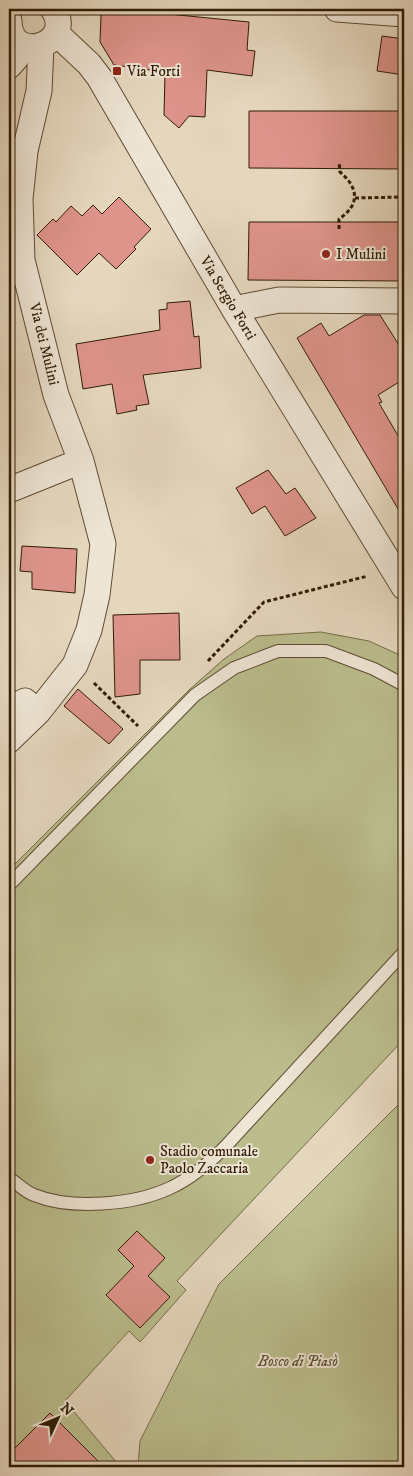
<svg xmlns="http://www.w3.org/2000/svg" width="413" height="1476" viewBox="0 0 413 1476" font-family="'IM FELL DW Pica',serif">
	<rect width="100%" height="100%" fill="#e5d7be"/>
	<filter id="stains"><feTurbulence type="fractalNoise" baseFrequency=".004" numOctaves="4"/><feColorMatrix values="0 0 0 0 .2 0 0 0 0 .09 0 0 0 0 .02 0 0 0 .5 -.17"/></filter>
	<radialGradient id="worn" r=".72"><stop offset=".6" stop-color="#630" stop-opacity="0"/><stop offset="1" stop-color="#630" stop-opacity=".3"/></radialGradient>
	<path fill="#bbbd8d" stroke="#766c48" d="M 321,632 L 369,641 L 404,657 L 404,1039 L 177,1281 L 186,1290 L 140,1342 L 129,1331 L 65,1401 L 117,1463 L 112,1467 L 9,1467 L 9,870 L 189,690 L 224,659 L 257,636 Z
		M 404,1099 L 404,1467 L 138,1467 L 140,1441 L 219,1284 Z"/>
	<path fill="#de948b" stroke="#311c04" d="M 118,9 L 249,22 L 247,50 L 255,51 L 252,76 L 207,70 L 205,117 L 189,116 L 179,128 L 164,115 L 165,72 L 114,65 L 100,42 L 101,15 Z
		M 382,36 L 404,39 L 404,75 L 377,71 Z
		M 249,111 L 404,111 L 404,169 L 249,168 Z
		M 119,197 L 151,229 L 134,247 L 136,249 L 116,269 L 99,253 L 77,275 L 37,235 L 53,219 L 56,222 L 71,206 L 82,216 L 93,205 L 102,214 Z
		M 249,222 L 404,222 L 404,281 L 248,280 Z
		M 190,301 L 194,337 L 199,336 L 201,368 L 143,375 L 149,404 L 136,406 L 137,410 L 117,414 L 112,384 L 83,389 L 76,344 L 160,330 L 159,310 L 167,309 L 167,303 Z
		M 364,315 L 380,315 L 404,353 L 404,379 L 378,395 L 382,402 L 379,403 L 404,446 L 404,519 L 297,338 L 321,323 L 329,336 Z
		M 268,470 L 286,494 L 295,488 L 316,518 L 285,536 L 265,506 L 252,514 L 236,488 Z
		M 22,546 L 77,549 L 75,593 L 32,589 L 32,572 L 20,571 Z
		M 179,613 L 180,660 L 140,660 L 140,694 L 115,697 L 113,615 Z
		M 78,689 L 123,729 L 109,744 L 64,706 Z
		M 137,1231 L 165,1258 L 148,1276 L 170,1297 L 140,1328 L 106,1295 L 134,1266 L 118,1250 Z
		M 50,1413 L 104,1467 L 9,1467 L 9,1454 Z"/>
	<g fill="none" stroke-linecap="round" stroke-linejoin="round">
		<defs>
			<path id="service" d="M 9,885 L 195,695 L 234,668 L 278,651 L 326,651 L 374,669 L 404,685
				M 9,1178 C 17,1183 25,1192 34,1195 C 71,1210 134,1205 170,1188 C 190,1179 210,1162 225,1147 L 404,952"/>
			<path id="minor" d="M 337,9 L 404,14
				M 9,21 C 10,67 77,44 53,9
				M 56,33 L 89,64 L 99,77 L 234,309 L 404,587
				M 9,66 L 16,58 L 23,45
				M 234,309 L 279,300 L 404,301
				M 9,490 L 81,461
				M 9,710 L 25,701 L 38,712
				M 9,740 L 38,712 L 75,665 L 89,630 L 97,595 L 103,544 L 81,461 L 56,395 L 22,260 L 20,199 L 25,151 L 39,91 L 41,46"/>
		</defs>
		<use href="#service" stroke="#5e4b32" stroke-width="14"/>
		<use href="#minor" stroke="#5e4b32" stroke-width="27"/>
		<path stroke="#311c04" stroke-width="3" stroke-dasharray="4 2.5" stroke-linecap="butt" d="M 355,198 L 404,197
			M 339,229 L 339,219 C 360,205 359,188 340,172 L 339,162
			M 208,661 L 264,602 L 368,576
			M 94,683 L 138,726"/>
		<use href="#service" stroke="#eee5d5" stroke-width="12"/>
		<use href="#minor" stroke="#eee5d5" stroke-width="25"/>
	</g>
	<g fill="#8f2418" stroke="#eee5d5" stroke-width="2">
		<rect x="112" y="66" width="10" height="10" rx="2.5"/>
		<circle cx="326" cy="254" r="5"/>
		<circle cx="150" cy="1160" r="5"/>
	</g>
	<g text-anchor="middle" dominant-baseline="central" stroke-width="4" stroke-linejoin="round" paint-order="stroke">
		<g font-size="15" fill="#311c04" stroke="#eee5d5" text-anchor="start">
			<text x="127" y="71">Via Forti</text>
			<text x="336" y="254">I Mulini</text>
			<text x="160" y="1151">Stadio comunale<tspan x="160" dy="17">Paolo Zaccaria</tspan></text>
		</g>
		<g font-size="15" fill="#311c04" stroke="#eee5d5">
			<text transform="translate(228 298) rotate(59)">Via Sergio Forti</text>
			<text transform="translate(44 344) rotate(76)">Via dei Mulini</text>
		</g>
		<g font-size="15" font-style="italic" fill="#5a4c2d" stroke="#eee5d5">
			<text x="298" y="1361">Bosco di Piasò</text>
		</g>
	</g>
	<rect width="413" height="1476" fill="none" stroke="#e5d7be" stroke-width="30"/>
	<rect x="10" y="10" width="393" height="1456" fill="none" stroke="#311c04" stroke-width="2.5"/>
	<rect x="15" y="15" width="383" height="1446" fill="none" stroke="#311c04"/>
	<g transform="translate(58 1418) rotate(46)" stroke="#eee5d5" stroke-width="4" paint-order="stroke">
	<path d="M0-4L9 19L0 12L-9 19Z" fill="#311c04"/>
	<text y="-8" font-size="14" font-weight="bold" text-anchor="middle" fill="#311c04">N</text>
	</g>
	<rect width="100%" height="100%" filter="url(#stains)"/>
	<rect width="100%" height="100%" fill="url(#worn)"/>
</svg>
